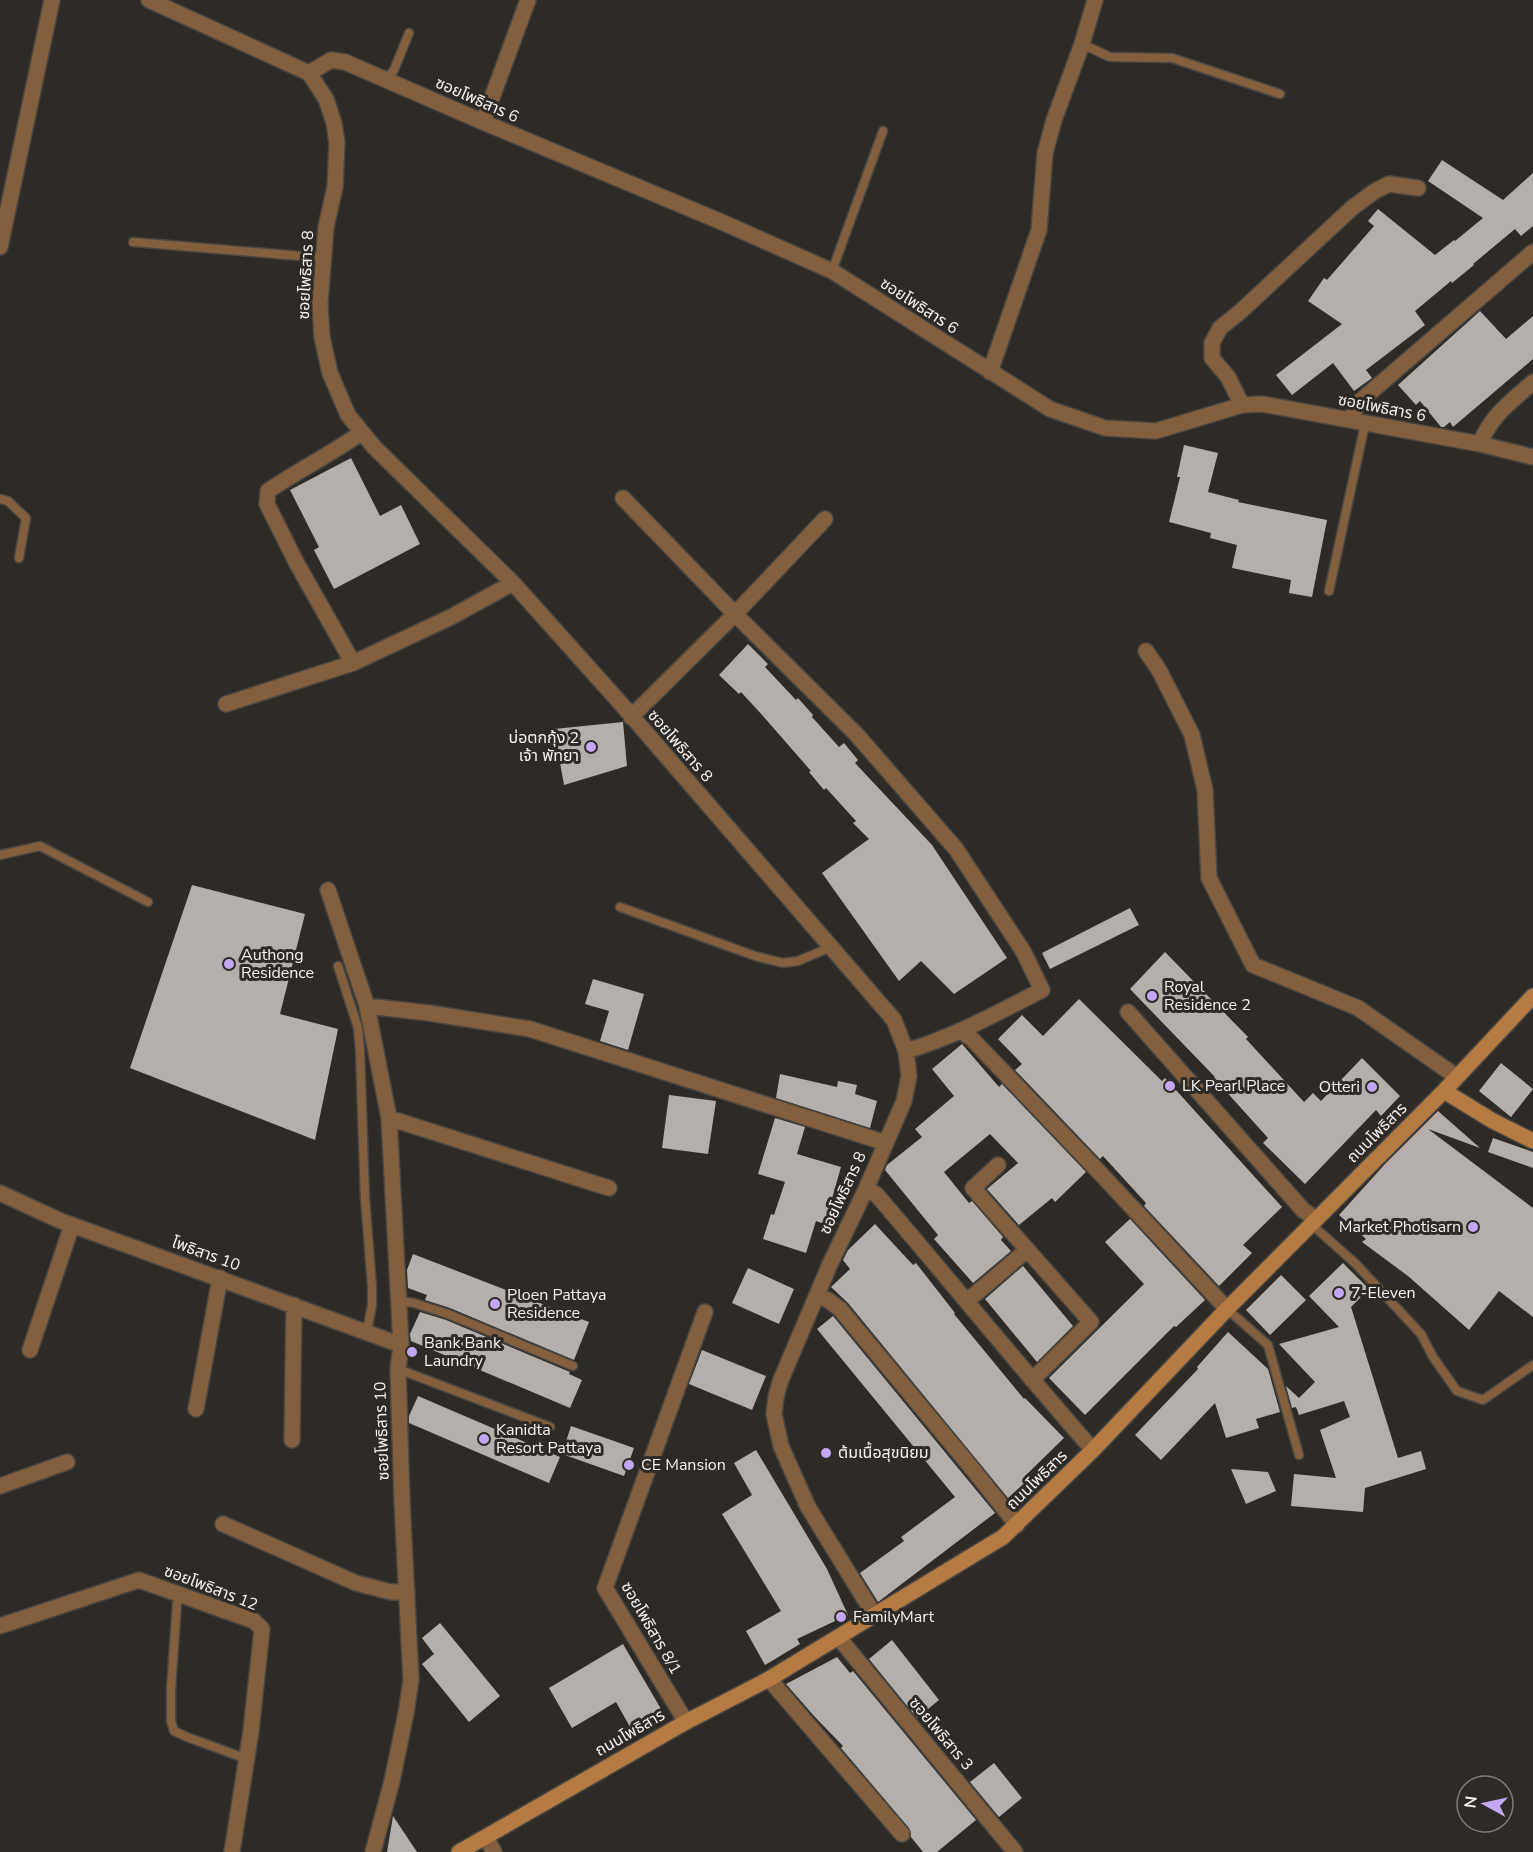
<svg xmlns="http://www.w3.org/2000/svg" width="1533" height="1852" viewBox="0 0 1533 1852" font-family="'Nunito Sans','Noto Sans Thai',sans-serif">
	<rect width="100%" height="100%" fill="#2e2b27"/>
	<path fill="#b4afab" d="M 1442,160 L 1503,200 L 1533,173 L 1533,226 L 1521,236 L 1515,229 L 1473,264 L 1474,265 L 1452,283 L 1451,281 L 1415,311 L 1425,325 L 1366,370 L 1372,378 L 1354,391 L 1333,363 L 1292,395 L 1276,375 L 1342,324 L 1308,301 L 1324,278 L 1327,280 L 1374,226 L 1368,221 L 1378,209 L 1435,255 L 1454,240 L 1455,241 L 1483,218 L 1428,181 Z
		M 1480,311 L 1506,339 L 1533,316 L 1533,359 L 1453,427 L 1450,422 L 1444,427 L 1441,427 L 1420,401 L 1416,405 L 1398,385 Z
		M 1184,445 L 1218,453 L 1208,492 L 1239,500 L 1238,502 L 1327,520 L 1312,597 L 1289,593 L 1291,580 L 1232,568 L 1237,545 L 1210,538 L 1211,533 L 1169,522 L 1180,477 L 1177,477 Z
		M 351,458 L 380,516 L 401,505 L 420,544 L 334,589 L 314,550 L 319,547 L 290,490 Z
		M 748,644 L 768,664 L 765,667 L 796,700 L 798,698 L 813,715 L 812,717 L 839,747 L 844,743 L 858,760 L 855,763 L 932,845 L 1007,958 L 954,994 L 921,961 L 899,981 L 822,873 L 869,839 L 853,823 L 856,821 L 826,788 L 824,790 L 809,772 L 811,771 L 763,716 L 741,692 L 739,694 L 719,675 Z
		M 623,722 L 627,766 L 564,785 L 554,729 Z
		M 192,885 L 305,914 L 280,1014 L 338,1029 L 315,1140 L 130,1068 Z
		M 1130,908 L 1139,925 L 1050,969 L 1042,953 Z
		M 1165,952 L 1248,1037 L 1246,1039 L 1304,1102 L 1313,1093 L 1321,1101 L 1362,1058 L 1400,1096 L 1381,1116 L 1376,1110 L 1305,1184 L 1263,1143 L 1268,1138 L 1214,1078 L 1215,1077 L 1130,989 Z
		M 593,979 L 644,994 L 628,1050 L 600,1041 L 609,1011 L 585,1004 Z
		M 1079,999 L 1162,1081 L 1165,1078 L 1282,1207 L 1243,1245 L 1252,1253 L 1219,1286 L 1144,1206 L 1146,1203 L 1103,1156 L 1100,1159 L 1015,1070 L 1022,1064 L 998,1039 L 1022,1015 L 1043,1036 Z
		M 962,1044 L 999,1087 L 1002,1084 L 1086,1172 L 1055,1202 L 1052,1198 L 1019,1225 L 987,1189 L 1018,1163 L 990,1134 L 944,1172 L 969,1203 L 972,1201 L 1003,1237 L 1001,1240 L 1011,1251 L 973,1283 L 934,1239 L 938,1235 L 885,1170 L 887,1165 L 922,1137 L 915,1129 L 954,1096 L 932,1069 Z
		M 1501,1063 L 1533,1089 L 1511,1117 L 1479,1091 Z
		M 780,1074 L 837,1087 L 838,1081 L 857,1085 L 855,1094 L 877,1101 L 870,1128 L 776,1098 Z
		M 669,1095 L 716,1101 L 708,1154 L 662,1148 Z
		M 1438,1111 L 1480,1148 L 1428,1129 L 1533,1208 L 1533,1317 L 1499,1291 L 1469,1330 L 1408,1276 L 1362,1242 L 1366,1239 L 1339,1215 L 1385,1164 Z
		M 775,1118 L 805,1127 L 797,1154 L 841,1167 L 831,1202 L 835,1203 L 827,1225 L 816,1221 L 806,1253 L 763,1239 L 771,1214 L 774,1215 L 785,1182 L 758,1174 Z
		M 1493,1138 L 1533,1152 L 1533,1168 L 1488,1152 Z
		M 1130,1219 L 1205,1300 L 1176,1327 L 1174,1326 L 1085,1415 L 1049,1378 L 1144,1284 L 1105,1242 Z
		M 875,1224 L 913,1265 L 916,1263 L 955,1313 L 954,1314 L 1024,1399 L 1025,1398 L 1064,1438 L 1025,1476 L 1028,1480 L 1008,1498 L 848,1303 L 831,1287 L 850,1269 L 843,1260 L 848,1250 Z
		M 413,1254 L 589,1322 L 574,1360 L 450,1308 L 425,1300 L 427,1295 L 408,1288 L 407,1270 Z
		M 1343,1263 L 1369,1289 L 1351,1307 L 1398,1458 L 1421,1451 L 1426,1469 L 1365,1488 L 1363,1512 L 1291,1506 L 1294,1474 L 1336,1478 L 1320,1430 L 1350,1417 L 1344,1401 L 1299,1415 L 1296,1407 L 1292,1408 L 1286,1386 L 1299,1398 L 1315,1382 L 1279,1344 L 1339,1327 L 1309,1296 Z
		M 1023,1266 L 1073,1326 L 1037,1362 L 985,1299 Z
		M 748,1268 L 794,1289 L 779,1324 L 732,1303 Z
		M 1281,1275 L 1306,1300 L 1270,1335 L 1246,1310 Z
		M 420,1312 L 446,1320 L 570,1372 L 569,1374 L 582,1380 L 570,1408 L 411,1341 L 410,1334 Z
		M 833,1316 L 995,1513 L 878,1602 L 860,1573 L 904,1541 L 901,1537 L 955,1497 L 817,1329 Z
		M 1228,1332 L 1268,1369 L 1280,1412 L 1256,1419 L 1259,1428 L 1226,1438 L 1215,1403 L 1161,1460 L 1135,1435 L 1198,1369 L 1197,1367 Z
		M 702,1350 L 766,1376 L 752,1410 L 689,1384 Z
		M 418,1396 L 560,1457 L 549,1483 L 409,1423 L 409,1416 Z
		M 571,1426 L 634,1448 L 624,1476 L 562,1454 Z
		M 756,1450 L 827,1569 L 848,1615 L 797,1639 L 800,1644 L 765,1665 L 746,1631 L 781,1611 L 722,1514 L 752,1495 L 734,1463 Z
		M 1231,1469 L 1268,1472 L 1276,1491 L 1246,1504 Z
		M 440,1623 L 500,1696 L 469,1722 L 422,1664 L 434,1654 L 422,1638 Z
		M 892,1640 L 939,1700 L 917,1718 L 869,1659 Z
		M 623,1644 L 661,1709 L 630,1727 L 616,1702 L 572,1728 L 549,1688 Z
		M 837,1657 L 850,1673 L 853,1671 L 976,1820 L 937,1852 L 923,1852 L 911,1837 L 909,1828 L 841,1748 L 843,1746 L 814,1716 L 786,1684 Z
		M 994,1763 L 1022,1798 L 999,1817 L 970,1782 Z
		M 393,1816 L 417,1852 L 387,1852 Z"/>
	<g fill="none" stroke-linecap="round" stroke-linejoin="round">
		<defs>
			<path id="lane" d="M 1082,44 L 1110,57 L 1172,58 L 1280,94
				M 387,79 L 394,70 L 409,33
				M 133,242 L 324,258
				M 832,271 L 883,131
				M 0,499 L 8,501 L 26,518 L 19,558
				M 1329,591 L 1365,424
				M 0,855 L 40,846 L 148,902
				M 620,907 L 755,956 L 783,963 L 798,961 L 831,947
				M 338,966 L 358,1028 L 360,1051 L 365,1198 L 372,1286 L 372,1305 L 367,1331
				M 1311,1224 L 1355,1263 L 1421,1334 L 1433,1357 L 1457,1391 L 1483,1400 L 1533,1365
				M 399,1301 L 414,1303 L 448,1314 L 573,1366
				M 1227,1309 L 1268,1345 L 1299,1455
				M 398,1369 L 550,1427
				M 179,1594 L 177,1603 L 171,1689 L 171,1721 L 174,1731 L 187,1737 L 247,1759"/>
			<path id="street" d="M 149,0 L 309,73 L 326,99 L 334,123 L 337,143 L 335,187 L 326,227 L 320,303 L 322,337 L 330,373 L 348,415 L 374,447 L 513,583 L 623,706 L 894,1020 L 906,1051 L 909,1076 L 904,1101 L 866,1189 L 830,1264 L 780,1382 L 776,1397 L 774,1414 L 781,1446 L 808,1507 L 875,1616
				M 309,73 L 331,60 L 345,62 L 483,122 L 724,223 L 832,271 L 1050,409 L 1105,428 L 1156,431 L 1242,405 L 1262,404 L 1480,444 L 1533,457
				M 483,122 L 528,0
				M 0,247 L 52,0
				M 990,372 L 1039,230 L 1045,153 L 1054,120 L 1082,44 L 1095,0
				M 1242,405 L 1228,377 L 1212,358 L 1212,343 L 1220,328 L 1241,311 L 1352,208 L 1375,191 L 1389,184 L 1418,188
				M 1351,420 L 1358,403 L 1533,252
				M 1480,444 C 1491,415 1511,402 1533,382
				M 623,498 L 735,614 L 857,735 L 956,849 L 1023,951 L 1042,990 C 997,1013 954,1037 906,1051
				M 1146,651 L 1159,670 L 1192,735 L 1205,790 L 1209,878 L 1253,965 L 1358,1008 L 1457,1077
				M 353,663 L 296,562 L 267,504 L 268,491 C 298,470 332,454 362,432
				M 226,704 L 353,663 L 451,617 L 513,583
				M 631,717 L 735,614 L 825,519
				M 328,890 L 367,1006 L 389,1118 L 401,1345 L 398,1369 L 402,1501 L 411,1680 L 406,1713 L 392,1781 L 373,1852
				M 367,1006 L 429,1013 L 530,1029 L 886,1143
				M 1128,1012 L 1303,1210 L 1316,1219
				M 961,1031 L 972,1039 L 1101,1174 L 1227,1309
				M 389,1118 L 609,1188
				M 998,1165 L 973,1188 L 1091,1322 L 1032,1380
				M 866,1189 L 876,1194 C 949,1279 1019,1366 1093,1450
				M 0,1193 L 61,1221 L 401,1345
				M 817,1296 L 828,1300 L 840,1309 L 975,1472 L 1017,1525
				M 967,1301 L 1026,1251
				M 30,1350 L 72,1225
				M 196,1409 L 220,1278
				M 292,1440 L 294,1305
				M 0,1486 L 67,1462
				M 223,1524 L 356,1583 L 391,1592 L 407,1592
				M 0,1626 L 139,1580 L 254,1621 L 262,1629 L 251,1731 L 232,1852
				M 839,1638 L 1015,1852
				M 769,1679 L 902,1834
				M 686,1722 L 605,1588 L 705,1312
				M 486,1837 L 494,1852"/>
			<path id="secondary" d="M 1444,1091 L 1493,1121 L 1533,1141
				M 459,1852 L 686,1722 L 769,1679 L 1003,1537 L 1093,1450 L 1227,1309 L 1444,1091 L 1533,996"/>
		</defs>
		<use href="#lane" stroke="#4a4743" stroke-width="11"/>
		<use href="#street" stroke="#4a4743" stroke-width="18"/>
		<use href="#secondary" stroke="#4a4743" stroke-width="18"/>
		<use href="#lane" stroke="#845f3d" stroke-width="8"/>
		<use href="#street" stroke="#845f3d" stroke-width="15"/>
		<use href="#secondary" stroke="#b57b42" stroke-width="15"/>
	</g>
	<g fill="#c3a7f2" stroke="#2e2b27" stroke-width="2">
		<circle cx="591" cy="747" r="6"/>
		<circle cx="229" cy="964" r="6"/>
		<circle cx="1152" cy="996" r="6"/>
		<circle cx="1170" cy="1086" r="6"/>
		<circle cx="1372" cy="1087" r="6"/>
		<circle cx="1473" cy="1227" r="6"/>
		<circle cx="1339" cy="1293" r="6"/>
		<circle cx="495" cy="1304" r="6"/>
		<circle cx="412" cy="1352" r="6"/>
		<circle cx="484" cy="1439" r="6"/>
		<circle cx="826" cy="1453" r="6"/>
		<circle cx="629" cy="1465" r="6"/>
		<circle cx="841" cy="1617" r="6"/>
	</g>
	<g text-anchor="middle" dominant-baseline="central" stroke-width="6" stroke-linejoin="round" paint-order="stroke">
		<g font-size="16" fill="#f5f2f0" stroke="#2e2b27">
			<text transform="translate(477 100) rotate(24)">ซอยโพธิสาร 6</text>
			<text transform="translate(306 275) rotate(-87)">ซอยโพธิสาร 8</text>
			<text transform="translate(919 306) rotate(33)">ซอยโพธิสาร 6</text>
			<text transform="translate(1382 408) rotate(11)">ซอยโพธิสาร 6</text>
			<text transform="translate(680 746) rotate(49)">ซอยโพธิสาร 8</text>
			<text transform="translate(1377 1133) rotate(-45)">ถนนโพธิสาร</text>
			<text transform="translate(843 1193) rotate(-65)">ซอยโพธิสาร 8</text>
			<text transform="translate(206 1254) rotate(20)">โพธิสาร 10</text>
			<text transform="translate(382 1431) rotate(-92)">ซอยโพธิสาร 10</text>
			<text transform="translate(1037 1480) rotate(-44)">ถนนโพธิสาร</text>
			<text transform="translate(211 1588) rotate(21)">ซอยโพธิสาร 12</text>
			<text transform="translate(651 1628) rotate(60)">ซอยโพธิสาร 8/1</text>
			<text transform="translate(630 1733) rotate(-30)">ถนนโพธิสาร</text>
			<text transform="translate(941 1734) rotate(50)">ซอยโพธิสาร 3</text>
		</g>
		<g font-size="16" fill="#f5f2f0" stroke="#2e2b27" text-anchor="start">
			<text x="579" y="738" text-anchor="end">บ่อตกกุ้ง 2<tspan x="579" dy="18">เจ้า พัทยา</tspan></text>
			<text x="241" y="955">Authong<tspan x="241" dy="18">Residence</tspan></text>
			<text x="1164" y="987">Royal<tspan x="1164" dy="18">Residence 2</tspan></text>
			<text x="1182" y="1086">LK Pearl Place</text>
			<text x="1360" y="1087" text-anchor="end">Otteri</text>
			<text x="1461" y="1227" text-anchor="end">Market Photisarn</text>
			<text x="1351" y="1293">7-Eleven</text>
			<text x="507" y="1295">Ploen Pattaya<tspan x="507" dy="18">Residence</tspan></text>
			<text x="424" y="1343">Bank Bank<tspan x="424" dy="18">Laundry</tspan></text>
			<text x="496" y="1430">Kanidta<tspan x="496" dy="18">Resort Pattaya</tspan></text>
			<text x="838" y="1453">ต้มเนื้อสุขนิยม</text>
			<text x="641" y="1465">CE Mansion</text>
			<text x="853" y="1617">FamilyMart</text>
		</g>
	</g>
	<g transform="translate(1485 1804) rotate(278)"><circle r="28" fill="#2e2b27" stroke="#7e7b77" stroke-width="1.5"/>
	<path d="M0-4.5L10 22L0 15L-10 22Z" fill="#c3a7f2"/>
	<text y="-9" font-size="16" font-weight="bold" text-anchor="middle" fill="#f5f2f0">N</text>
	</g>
</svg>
